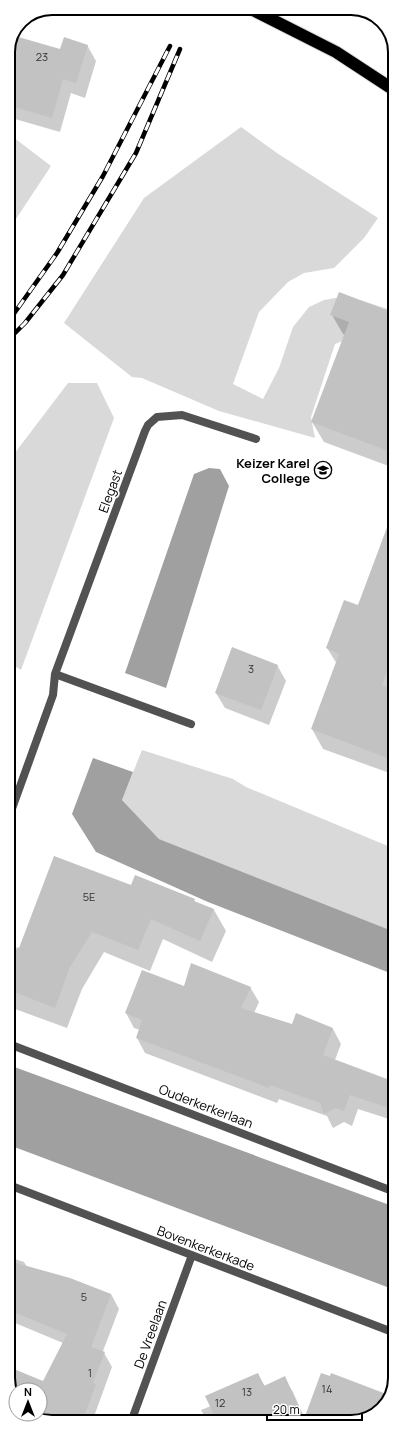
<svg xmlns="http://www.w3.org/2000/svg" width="403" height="1430" viewBox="0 0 403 1430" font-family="Manrope,sans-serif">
	<rect width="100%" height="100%" fill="#fff"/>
	<path fill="#d9d9d9" d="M 241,127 L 277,153 L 378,218 L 364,238 L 334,268 L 304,273 L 288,282 L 259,312 L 233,384 L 263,399 L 279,368 L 293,327 L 309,307 L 324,300 L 335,298 L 360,300 L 394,311 L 394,350 L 368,331 L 335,344 L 311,417 L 315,438 L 219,411 L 142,378 L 132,377 L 64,323 L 144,198 Z
		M 13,137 L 51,166 L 8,231 L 8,146 Z
		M 68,383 L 97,383 L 114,418 L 21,670 L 8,662 L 8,462 Z
		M 142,750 L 233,779 L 246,787 L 395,849 L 395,932 L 159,839 L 122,800 Z"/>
	<path fill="#a0a0a0" d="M 209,468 L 220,469 L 229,486 L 166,688 L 125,673 L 194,474 Z
		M 93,758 L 133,772 L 122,800 L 159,839 L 395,932 L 395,975 L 208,902 L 96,852 L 72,814 Z
		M 9,1065 L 395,1207 L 395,1290 L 9,1145 Z"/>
	<path fill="#0003" d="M 14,37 L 61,50 L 87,45 L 96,61 L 85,98 L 71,93 L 60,132 L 8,117 L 8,52 Z
		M 340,293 L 394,314 L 394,468 L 324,442 L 312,422 L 345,335 L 343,334 L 332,315 Z
		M 394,511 L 395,775 L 323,749 L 312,729 L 337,664 L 327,648 L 358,606 Z
		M 277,665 L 286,681 L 269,725 L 225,708 L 216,693 Z
		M 136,876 L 194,900 L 196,903 L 214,910 L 226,931 L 212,962 L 163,939 L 150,971 L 104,952 L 82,989 L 67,1028 L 15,1009 L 9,997 L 9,973 L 18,948 L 20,949 L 132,886 Z
		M 142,971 L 185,987 L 250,987 L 259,1002 L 254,1013 L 293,1026 L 297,1015 L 333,1029 L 341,1044 L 335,1060 L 395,1083 L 395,1121 L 358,1109 L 352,1126 L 344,1122 L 333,1128 L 327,1116 L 279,1099 L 277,1103 L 145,1053 L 137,1038 L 140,1030 L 134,1028 L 126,1013 Z
		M 9,1257 L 24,1262 L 27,1267 L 111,1294 L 119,1309 L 103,1351 L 112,1367 L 92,1422 L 49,1422 L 30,1414 L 40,1414 L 40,1390 L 16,1390 L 16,1399 L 9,1387 L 9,1368 L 44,1382 L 63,1343 L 15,1323 L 9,1339 Z
		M 258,1375 L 265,1386 L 284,1378 L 293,1392 L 305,1419 L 332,1375 L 389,1396 L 386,1405 L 360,1421 L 207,1421 L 201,1410 L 211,1406 Z"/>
	<path fill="#c2c2c2" d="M 15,36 L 60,49 L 64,37 L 88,45 L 76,83 L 63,79 L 52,118 L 8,105 L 8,52 Z
		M 339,292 L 394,313 L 394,453 L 311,422 L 349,322 L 330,315 Z
		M 392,514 L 394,514 L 395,650 L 382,685 L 395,690 L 395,761 L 311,729 L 339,654 L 326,648 L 344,600 L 358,605 Z
		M 232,647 L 278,665 L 261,710 L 215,693 Z
		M 54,856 L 131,885 L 135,875 L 195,899 L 194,901 L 214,909 L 200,941 L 151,919 L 138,950 L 92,932 L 70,967 L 55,1008 L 9,990 L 9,970 L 17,947 L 19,948 Z
		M 191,963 L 251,987 L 241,1008 L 292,1024 L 296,1013 L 333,1028 L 323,1055 L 395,1082 L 395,1110 L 350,1095 L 344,1111 L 335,1108 L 324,1114 L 320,1103 L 270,1085 L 269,1088 L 136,1038 L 142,1020 L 125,1013 L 142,970 L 184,986 Z
		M 9,1261 L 70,1278 L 111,1294 L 91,1347 L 105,1352 L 93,1383 L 96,1384 L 82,1422 L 49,1422 L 30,1414 L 40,1414 L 40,1390 L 16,1390 L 16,1399 L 9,1387 L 9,1367 L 43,1381 L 67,1334 L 9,1310 Z
		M 258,1373 L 264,1386 L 285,1376 L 304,1419 L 321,1373 L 330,1376 L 331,1373 L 389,1395 L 386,1405 L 360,1421 L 217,1421 L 205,1396 Z"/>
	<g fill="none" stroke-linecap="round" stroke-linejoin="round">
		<defs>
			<path id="highway" d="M 249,8 L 336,52 L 394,90"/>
		</defs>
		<use href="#highway" stroke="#dbdbdb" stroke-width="14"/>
		<path stroke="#525252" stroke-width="8" d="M 55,674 L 191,724
			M 9,817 L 53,695 L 55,674 L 145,431 L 148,425 L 157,417 L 182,415 L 256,439
			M 9,1044 L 395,1192
			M 9,1185 L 395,1333
			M 131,1422 L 192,1255"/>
		<use href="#highway" stroke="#000" stroke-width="12"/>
		<defs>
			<path id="rail" d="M 8,322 L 57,253 L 103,176 L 170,46
				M 8,340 L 25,323 L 63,275 L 136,153 L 180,49"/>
		</defs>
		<use href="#rail" stroke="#000" stroke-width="4.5"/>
		<use href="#rail" stroke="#fff" stroke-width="3" stroke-dasharray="9" stroke-linecap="butt"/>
	</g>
	<defs>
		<symbol id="school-ring" viewBox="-11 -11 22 22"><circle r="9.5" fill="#fff" stroke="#000" stroke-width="1.5"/><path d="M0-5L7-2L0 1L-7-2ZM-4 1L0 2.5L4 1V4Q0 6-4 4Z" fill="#000"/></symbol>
	</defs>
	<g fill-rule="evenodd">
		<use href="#school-ring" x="313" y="460" width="20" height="20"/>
	</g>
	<g text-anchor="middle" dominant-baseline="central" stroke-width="3.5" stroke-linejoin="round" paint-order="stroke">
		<g font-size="11" fill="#303030">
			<text x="42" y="56">23</text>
			<text x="251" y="668">3</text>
			<text x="89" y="896">5E</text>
			<text x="84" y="1296">5</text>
			<text x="90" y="1372">1</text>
			<text x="327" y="1388">14</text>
			<text x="247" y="1391">13</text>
			<text x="220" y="1402">12</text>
		</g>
		<g font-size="13" font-weight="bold" fill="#000" stroke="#fff" text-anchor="end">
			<text x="310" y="463">Keizer Karel<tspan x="310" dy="15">College</tspan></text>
		</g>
		<g font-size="13" fill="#000" stroke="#fff">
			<text transform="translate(110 491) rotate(-70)">Elegast</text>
			<text transform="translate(206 1106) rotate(21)">Ouderkerkerlaan</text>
			<text transform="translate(206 1248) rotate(21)">Bovenkerkerkade</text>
			<text transform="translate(150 1334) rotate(-70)">De Vreelaan</text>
		</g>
	</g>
	<path d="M0 0H403V1430H0ZM52 15H351A37 37 0 0 1 388 52V1378A37 37 0 0 1 351 1415H52A37 37 0 0 1 15 1378V52A37 37 0 0 1 52 15Z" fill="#fff" fill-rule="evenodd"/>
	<path fill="none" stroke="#000" stroke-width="2" d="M52 15H351A37 37 0 0 1 388 52V1378A37 37 0 0 1 351 1415H52A37 37 0 0 1 15 1378V52A37 37 0 0 1 52 15Z"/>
	<g transform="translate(28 1402)"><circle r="19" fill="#ffffff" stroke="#999999"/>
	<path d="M0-3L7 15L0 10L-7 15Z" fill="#000000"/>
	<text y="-6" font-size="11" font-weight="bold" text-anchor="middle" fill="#000000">N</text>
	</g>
	<path d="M267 1414v6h95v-6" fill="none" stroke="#000000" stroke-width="2"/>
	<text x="273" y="1414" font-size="12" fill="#000000" stroke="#ffffff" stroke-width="3" paint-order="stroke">20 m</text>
</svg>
